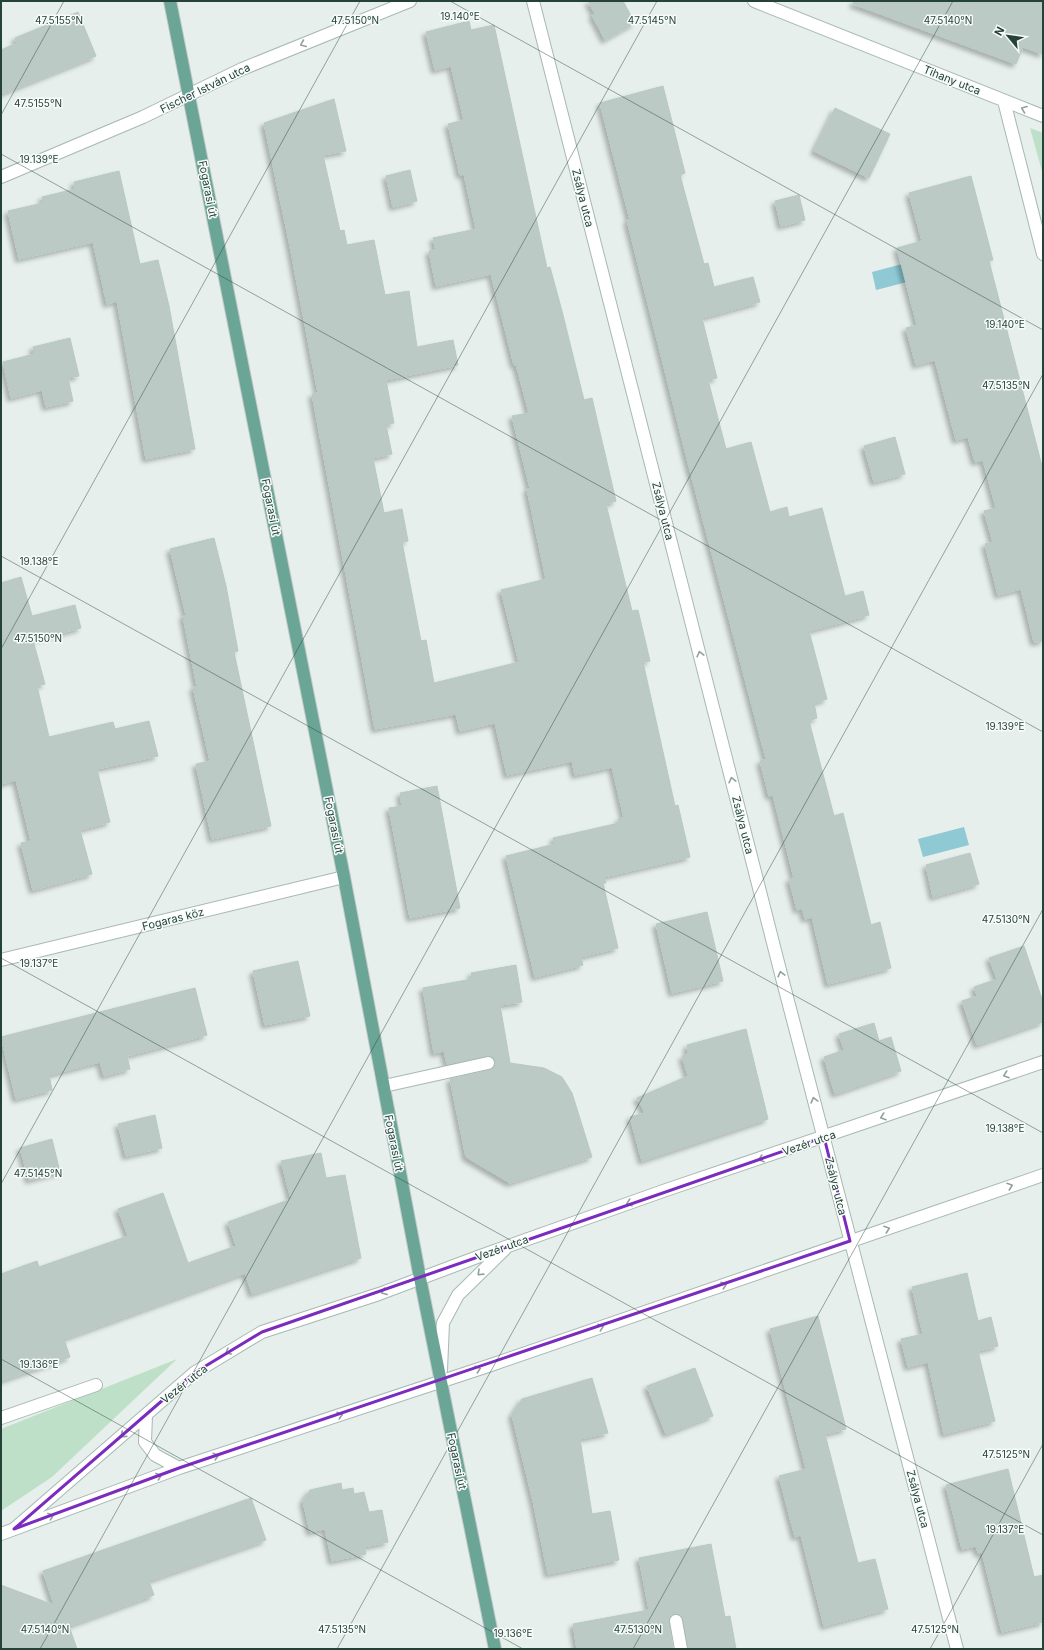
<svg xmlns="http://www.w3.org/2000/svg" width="1044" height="1650" viewBox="0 0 1044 1650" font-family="Inter,sans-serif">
	<defs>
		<filter id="shadow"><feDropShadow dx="-3.5" dy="3.5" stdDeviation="2" flood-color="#0004"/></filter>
	</defs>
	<rect width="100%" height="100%" fill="#e6efeb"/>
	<path fill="#bfe0c8" d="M 1030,128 L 1043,133 L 1043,175 Z
		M 177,1359 L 52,1477 L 1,1511 L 1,1429 Z"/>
	<path fill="#8ec9d4" d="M 906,263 L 911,281 L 876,290 L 872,272 Z
		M 964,827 L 969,845 L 923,857 L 918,839 Z"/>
	<path fill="#bbcac4" stroke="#b8c9c2" filter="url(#shadow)" d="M 588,1 L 623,1 L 635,23 L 605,40 L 592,15 L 595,14 Z
		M 854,1 L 1043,1 L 1043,54 L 1023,47 L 1016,64 L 853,4 Z
		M 78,12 L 96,56 L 1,94 L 1,50 L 17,43 L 15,38 Z
		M 469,21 L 471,30 L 494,25 L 547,268 L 550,267 L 562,311 L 584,400 L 592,398 L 616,501 L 606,504 L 632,611 L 638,610 L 650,661 L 643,662 L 675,806 L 678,805 L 690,857 L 604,877 L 606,883 L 603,883 L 618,948 L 581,957 L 583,965 L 535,977 L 506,856 L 555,844 L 553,838 L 619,823 L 618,819 L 624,818 L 612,767 L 575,775 L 572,761 L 507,775 L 495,723 L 460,731 L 456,714 L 375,729 L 312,394 L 318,393 L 289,241 L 264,123 L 334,99 L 346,151 L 323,155 L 340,231 L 344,230 L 347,245 L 374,240 L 385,295 L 409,291 L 417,347 L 453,340 L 458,365 L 386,380 L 394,423 L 386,425 L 392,454 L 373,458 L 384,513 L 402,509 L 408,541 L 402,542 L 421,641 L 426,640 L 434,683 L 519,662 L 501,590 L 546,579 L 527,489 L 530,488 L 512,416 L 529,413 L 516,364 L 514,365 L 491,274 L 436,286 L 429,251 L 436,250 L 433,238 L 476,229 L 464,174 L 460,175 L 448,124 L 464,120 L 451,66 L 435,70 L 426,32 Z
		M 663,86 L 685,173 L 680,175 L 704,264 L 708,263 L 714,287 L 753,277 L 760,302 L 702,318 L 717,378 L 708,380 L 726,449 L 751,442 L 770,512 L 787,507 L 789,517 L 822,508 L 845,596 L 863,591 L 869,615 L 809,631 L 827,699 L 814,703 L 817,718 L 809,721 L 834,816 L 843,813 L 871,925 L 880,922 L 891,968 L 828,984 L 812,917 L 805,919 L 802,908 L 797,910 L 789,879 L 794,878 L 773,795 L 769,796 L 760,761 L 766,759 L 687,459 L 627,220 L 630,220 L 600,103 Z
		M 835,108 L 890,134 L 869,178 L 814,151 Z
		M 410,170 L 417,201 L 393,207 L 386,176 Z
		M 119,171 L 140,264 L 158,260 L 169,306 L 195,449 L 146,459 L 117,301 L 107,304 L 93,242 L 19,259 L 8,211 L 43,203 L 42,197 L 75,189 L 74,182 Z
		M 971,176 L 993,260 L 989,261 L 1043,470 L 1043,641 L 1034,642 L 1021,589 L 998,595 L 985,544 L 993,542 L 984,511 L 996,508 L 983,460 L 975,462 L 968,437 L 956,440 L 935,360 L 916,365 L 906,328 L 917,325 L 897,248 L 922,241 L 909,193 Z
		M 799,195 L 805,220 L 781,226 L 775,201 Z
		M 70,338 L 79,376 L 68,378 L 73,401 L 46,407 L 42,390 L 11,398 L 3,362 L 34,354 L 33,347 Z
		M 895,437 L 905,474 L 874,482 L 864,446 Z
		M 214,538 L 226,586 L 238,651 L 234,652 L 271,826 L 212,839 L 196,764 L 210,761 L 193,687 L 197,687 L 183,616 L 186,615 L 170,549 Z
		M 21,577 L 32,616 L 75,605 L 81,628 L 33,640 L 45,684 L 37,686 L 49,737 L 113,722 L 115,729 L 149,721 L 158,756 L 97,769 L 110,822 L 80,830 L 92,874 L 33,890 L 21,843 L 31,841 L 16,780 L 1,784 L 1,583 Z
		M 437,786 L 460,908 L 410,918 L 389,808 L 402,806 L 400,793 Z
		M 970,853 L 979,884 L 933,897 L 926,865 Z
		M 707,912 L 723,981 L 672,993 L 656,924 Z
		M 1024,946 L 1043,1002 L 1043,1022 L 977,1045 L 962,1001 L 977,996 L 974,987 L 997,979 L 989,958 Z
		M 298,961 L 310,1016 L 265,1025 L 253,971 Z
		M 516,965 L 522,1002 L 500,1005 L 510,1063 L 544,1068 L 562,1077 L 572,1093 L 592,1157 L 510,1183 L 466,1157 L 450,1079 L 490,1070 L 495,1066 L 495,1061 L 493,1058 L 487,1056 L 447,1064 L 444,1051 L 434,1053 L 423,988 L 472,979 L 471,973 Z
		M 195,988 L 207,1035 L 127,1056 L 130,1069 L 104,1076 L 100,1062 L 49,1075 L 52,1090 L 16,1099 L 1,1037 Z
		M 874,1023 L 879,1041 L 891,1037 L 901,1071 L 835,1094 L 824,1057 L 844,1050 L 839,1034 Z
		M 746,1029 L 768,1119 L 642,1161 L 630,1117 L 645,1113 L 637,1098 L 688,1076 L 682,1056 L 688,1055 L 687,1045 Z
		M 155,1115 L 162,1148 L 126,1156 L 118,1124 Z
		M 52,1139 L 60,1172 L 29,1180 L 20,1148 Z
		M 321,1153 L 326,1178 L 345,1175 L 361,1258 L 252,1294 L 245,1273 L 64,1339 L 70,1357 L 1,1381 L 1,1274 L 37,1261 L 39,1267 L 128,1236 L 118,1209 L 163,1193 L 188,1263 L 236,1246 L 228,1222 L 291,1199 L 281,1161 Z
		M 967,1273 L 978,1321 L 991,1317 L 998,1346 L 978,1351 L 995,1421 L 944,1434 L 928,1362 L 908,1367 L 901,1339 L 923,1334 L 912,1287 Z
		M 818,1316 L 846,1429 L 825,1434 L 858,1563 L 875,1559 L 888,1609 L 824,1626 L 801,1535 L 795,1537 L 779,1476 L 806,1469 L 770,1329 Z
		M 695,1368 L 713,1416 L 666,1434 L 647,1386 Z
		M 592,1378 L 608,1433 L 580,1439 L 592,1514 L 610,1511 L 619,1560 L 548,1574 L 533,1501 L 512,1415 L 522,1399 Z
		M 1008,1469 L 1034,1577 L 1043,1575 L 1043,1622 L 1002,1632 L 982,1552 L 978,1553 L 976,1546 L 962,1549 L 946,1485 Z
		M 341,1483 L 342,1490 L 353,1488 L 354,1494 L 364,1492 L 369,1512 L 382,1510 L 388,1542 L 364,1547 L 366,1554 L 332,1561 L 325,1529 L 310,1532 L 303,1501 L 310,1490 Z
		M 251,1498 L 266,1540 L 149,1581 L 154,1595 L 69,1626 L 77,1649 L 1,1649 L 1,1585 L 54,1605 L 43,1571 Z
		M 711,1544 L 725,1617 L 730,1616 L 736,1649 L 688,1649 L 683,1619 L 681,1616 L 675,1614 L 671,1616 L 669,1622 L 673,1649 L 577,1649 L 573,1624 L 649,1610 L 639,1558 Z"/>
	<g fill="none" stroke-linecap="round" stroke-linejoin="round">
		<defs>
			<path id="minor" d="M 533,1 L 782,978 L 957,1649
				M 754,1 L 1043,116
				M 1004,101 L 1043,254
				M 1,177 L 143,117 L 242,69 L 410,1
				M 1,960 L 344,877
				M 384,1086 L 488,1063
				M 441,1370 L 443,1323 L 458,1295 L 505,1249
				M 146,1415 L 145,1442 L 155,1455 L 179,1468
				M 1,1418 L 96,1385
				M 14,1529 L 194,1373 L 262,1332 L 379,1294 L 480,1256 L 666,1190 L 1043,1062
				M 1,1534 L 179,1468 L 491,1365 L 1043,1175
				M 676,1621 L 681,1649"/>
			<path id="major" d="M 170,1 L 344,877 L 420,1278 L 495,1649"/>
		</defs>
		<use href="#minor" stroke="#a8b8b2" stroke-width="14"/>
		<use href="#major" stroke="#c2cac8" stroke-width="14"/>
		<use href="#minor" stroke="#fff" stroke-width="12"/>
		<use href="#major" stroke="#6aa596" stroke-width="12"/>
	</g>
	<defs><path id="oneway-chevron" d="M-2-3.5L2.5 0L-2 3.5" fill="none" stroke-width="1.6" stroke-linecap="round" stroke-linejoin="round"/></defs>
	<g stroke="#92a09c">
		<use href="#oneway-chevron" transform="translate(303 44) rotate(157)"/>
		<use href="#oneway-chevron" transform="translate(1024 109) rotate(-159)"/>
		<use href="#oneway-chevron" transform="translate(700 654) rotate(-104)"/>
		<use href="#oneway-chevron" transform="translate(732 780) rotate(-104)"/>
		<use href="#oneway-chevron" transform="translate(781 974) rotate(-104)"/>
		<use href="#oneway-chevron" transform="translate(1006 1075) rotate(161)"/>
		<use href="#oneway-chevron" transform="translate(814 1100) rotate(-105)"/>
		<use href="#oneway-chevron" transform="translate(883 1117) rotate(161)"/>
		<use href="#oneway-chevron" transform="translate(761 1159) rotate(161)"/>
		<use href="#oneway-chevron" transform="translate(1010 1186) rotate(-19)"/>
		<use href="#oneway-chevron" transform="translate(629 1203) rotate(161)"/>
		<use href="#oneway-chevron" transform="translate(887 1229) rotate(-19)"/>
		<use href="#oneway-chevron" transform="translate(480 1273) rotate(136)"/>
		<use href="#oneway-chevron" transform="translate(724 1285) rotate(-19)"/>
		<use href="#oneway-chevron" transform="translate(384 1292) rotate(159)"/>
		<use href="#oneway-chevron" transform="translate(601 1327) rotate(-19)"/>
		<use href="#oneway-chevron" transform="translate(228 1352) rotate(149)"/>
		<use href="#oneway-chevron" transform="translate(478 1369) rotate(-19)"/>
		<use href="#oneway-chevron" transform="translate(340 1415) rotate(-18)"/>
		<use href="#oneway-chevron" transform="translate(123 1435) rotate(139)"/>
		<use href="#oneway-chevron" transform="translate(216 1456) rotate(-18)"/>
		<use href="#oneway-chevron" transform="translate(159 1476) rotate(-20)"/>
		<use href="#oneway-chevron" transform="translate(51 1516) rotate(-20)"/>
	</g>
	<path fill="none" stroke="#7b2cbf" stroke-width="3" stroke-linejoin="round" d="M 824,1137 L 850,1241 L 179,1468 L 14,1529 L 194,1373 L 262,1332 Z"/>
	<path fill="none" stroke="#24423a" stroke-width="1" stroke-opacity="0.45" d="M 450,1 L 1043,330M 1,115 L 64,1M 1,154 L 1043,732M 1,556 L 1043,1133M 1,649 L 360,1M 1,958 L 1043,1535M 1,1184 L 657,1M 1,1359 L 523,1649M 40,1649 L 953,1M 337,1649 L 1043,374M 633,1649 L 1043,909M 930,1649 L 1043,1444"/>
	<g text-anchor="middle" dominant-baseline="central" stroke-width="3" stroke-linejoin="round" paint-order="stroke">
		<g font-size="11" fill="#24423a" stroke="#f7fbf9">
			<text transform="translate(952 80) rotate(22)">Tihany utca</text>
			<text transform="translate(205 88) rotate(-26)">Fischer István utca</text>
			<text transform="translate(208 189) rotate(79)">Fogarasi út</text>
			<text transform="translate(583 198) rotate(76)">Zsálya utca</text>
			<text transform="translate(271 507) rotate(79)">Fogarasi út</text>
			<text transform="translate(663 511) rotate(76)">Zsálya utca</text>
			<text transform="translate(334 825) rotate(79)">Fogarasi út</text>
			<text transform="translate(743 825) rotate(76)">Zsálya utca</text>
			<text transform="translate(173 919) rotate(-14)">Fogaras köz</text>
			<text transform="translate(394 1143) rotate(79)">Fogarasi út</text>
			<text transform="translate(809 1143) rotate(-19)">Vezér utca</text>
			<text transform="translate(836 1186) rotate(76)">Zsálya utca</text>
			<text transform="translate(502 1248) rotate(-20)">Vezér utca</text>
			<text transform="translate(184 1384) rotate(-38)">Vezér utca</text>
			<text transform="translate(457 1461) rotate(78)">Fogarasi út</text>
			<text transform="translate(918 1499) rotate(75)">Zsálya utca</text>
		</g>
	</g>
	<g font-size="10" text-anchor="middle" fill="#24423a" stroke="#f7fbf9" stroke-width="3" stroke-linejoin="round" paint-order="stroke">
		<text x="460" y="20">19.140°E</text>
		<text x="652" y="24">47.5145°N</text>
		<text x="59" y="24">47.5155°N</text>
		<text x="355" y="24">47.5150°N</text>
		<text x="948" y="24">47.5140°N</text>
		<text x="38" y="107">47.5155°N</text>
		<text x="39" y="163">19.139°E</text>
		<text x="1005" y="328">19.140°E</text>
		<text x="1006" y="389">47.5135°N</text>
		<text x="39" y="565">19.138°E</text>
		<text x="38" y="642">47.5150°N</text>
		<text x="1005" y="730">19.139°E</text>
		<text x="1006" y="923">47.5130°N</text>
		<text x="39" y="967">19.137°E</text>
		<text x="1005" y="1132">19.138°E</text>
		<text x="38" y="1177">47.5145°N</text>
		<text x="39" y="1368">19.136°E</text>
		<text x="1006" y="1458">47.5125°N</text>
		<text x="1005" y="1533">19.137°E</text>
		<text x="45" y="1633">47.5140°N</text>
		<text x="342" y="1633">47.5135°N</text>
		<text x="638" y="1633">47.5130°N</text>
		<text x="935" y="1633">47.5125°N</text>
		<text x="513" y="1637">19.136°E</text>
	</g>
	<rect width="1044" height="1650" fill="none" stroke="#24423a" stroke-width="4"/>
	<g transform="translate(1008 36) rotate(299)" stroke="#f7fbf9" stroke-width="3" paint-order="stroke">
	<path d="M0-3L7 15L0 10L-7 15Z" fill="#24423a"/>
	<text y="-6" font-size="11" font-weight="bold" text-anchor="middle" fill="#24423a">N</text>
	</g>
</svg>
